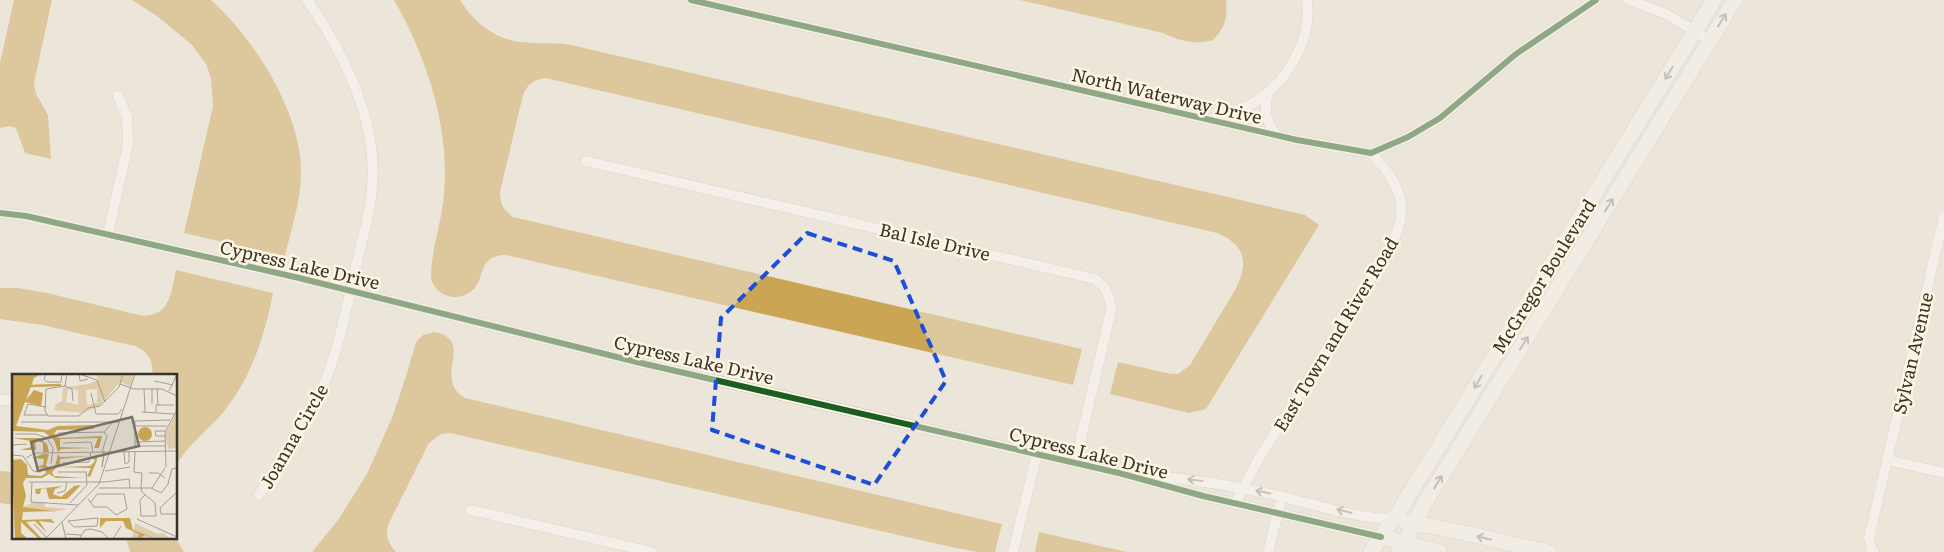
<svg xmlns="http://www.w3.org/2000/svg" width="1944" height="552" viewBox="0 0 1944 552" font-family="Literata,serif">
	<rect width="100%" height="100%" fill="#ece5da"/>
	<path fill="#c9a554" d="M 14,0 L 52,0 L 34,83 L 36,94 L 48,115 L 51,159 L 25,153 L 16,128 L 10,126 L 0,128 L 0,63 Z
		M 132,0 L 211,0 C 254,38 302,114 301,173 C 301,201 291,230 285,256 L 184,233 L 213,106 L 211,78 L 206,64 L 192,45 L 157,16 Z
		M 394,0 L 460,0 C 473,21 494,39 520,42 C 537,44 553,42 571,45 L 1305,215 L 1319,225 L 1206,409 L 1189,413 L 1110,394 L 1118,362 L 1171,374 L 1178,374 L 1190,365 C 1200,348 1210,332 1220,315 C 1238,286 1263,252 1217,233 L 545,78 C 533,80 527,85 523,95 L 500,192 C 500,203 503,210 513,217 L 1082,349 L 1073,385 L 506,255 C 499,255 493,256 488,261 C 482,267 482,275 478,283 C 472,295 457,300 445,295 C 437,291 432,285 431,277 C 431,249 442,222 444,194 C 450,127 427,58 394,0 Z
		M 1020,0 L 1226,0 C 1228,17 1225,28 1213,40 C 1196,45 1179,41 1163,33 Z
		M 176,270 L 273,293 C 264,338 251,380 220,416 C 205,432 188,446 176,465 L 176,376 L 152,376 C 154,362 149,352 135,346 L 42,325 L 0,319 L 0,288 L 18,288 L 47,293 L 139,315 C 170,319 171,293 176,270 Z
		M 434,332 C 477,340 431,378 465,398 L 1002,524 L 995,552 L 977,552 L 951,547 L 450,433 L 441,434 L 429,443 L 389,523 C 384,534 388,543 396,552 L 312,552 L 338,520 L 367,474 L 392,418 L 406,376 L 416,342 L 423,335 Z
		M 0,471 L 14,472 L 14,505 L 0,503 Z
		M 1039,532 L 1127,552 L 1035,552 Z
		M 126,538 L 176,538 L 184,552 L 130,552 Z"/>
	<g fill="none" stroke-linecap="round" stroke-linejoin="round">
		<defs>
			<path id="street" d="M 691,0 L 1297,140 L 1371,153 L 1408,137 L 1440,118 L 1516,54 L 1596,0
				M 1629,0 L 1666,14 L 1710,40
				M 1268,92 C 1264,110 1265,120 1276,135
				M 1212,119 C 1227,114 1243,110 1255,102 C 1288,81 1312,40 1307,0
				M 586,161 L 1095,279 C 1107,288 1110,295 1111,311 L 1075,463
				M 0,213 L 26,216 L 295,277 L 641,363 L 1119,473 L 1203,496 L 1381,537
				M 108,234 L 128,144 L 127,117 L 118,96
				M 0,400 L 14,400
				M 1888,460 L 1944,473
				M 1145,475 C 1192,479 1237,486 1283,497 C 1318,505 1355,518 1392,519
				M 259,495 C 281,459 308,424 324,384 C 339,348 346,309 355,271 C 360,247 368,222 371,197 C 381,128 346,55 307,0
				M 1235,504 L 1258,460 L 1389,249 C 1412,209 1401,184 1371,153
				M 471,510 L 652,552
				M 1013,552 L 1037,454
				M 1268,552 L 1282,497
				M 1874,552 L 1872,551 L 1869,538 L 1944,216"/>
			<path id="secondary" d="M 1406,522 L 1437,527 L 1549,552
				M 1381,537 L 1440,552
				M 1371,552 L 1402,506 L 1714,0
				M 1399,552 L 1426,501 L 1735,0"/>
		</defs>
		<use href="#street" stroke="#c7c2b9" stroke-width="11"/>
		<use href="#secondary" stroke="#c7c2b9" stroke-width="16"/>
		<use href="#street" stroke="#fcfbf9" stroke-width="10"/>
		<use href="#secondary" stroke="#f6f3ef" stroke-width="15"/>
		<defs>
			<path id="cycleway" d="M 691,0 L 1297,140 L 1371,153 L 1408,137 L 1440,118 L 1516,54 L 1596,0
				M 0,213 L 26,216 L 295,277 L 641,363 L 1119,473 L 1203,496 L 1381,537"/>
		</defs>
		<use href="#cycleway" stroke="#fff5e3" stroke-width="9"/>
		<use href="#cycleway" stroke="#1b5e20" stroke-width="6"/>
	</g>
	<defs><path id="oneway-shaft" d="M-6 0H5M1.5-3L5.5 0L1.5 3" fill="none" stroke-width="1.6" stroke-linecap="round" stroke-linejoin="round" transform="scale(1.25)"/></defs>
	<g stroke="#98948d">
		<use href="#oneway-shaft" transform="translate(1722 20) rotate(-58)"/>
		<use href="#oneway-shaft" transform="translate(1669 73) rotate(121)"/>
		<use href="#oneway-shaft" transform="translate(1609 205) rotate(-58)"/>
		<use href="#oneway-shaft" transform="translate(1524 343) rotate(-58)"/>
		<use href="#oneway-shaft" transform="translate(1478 382) rotate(121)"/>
		<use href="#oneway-shaft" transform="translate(1438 482) rotate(-58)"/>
		<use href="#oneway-shaft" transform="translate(1484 538) rotate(-167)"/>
	</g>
	<g stroke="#9a9892">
		<use href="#oneway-shaft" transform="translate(1195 480) rotate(-173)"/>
		<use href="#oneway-shaft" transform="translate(1263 492) rotate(-168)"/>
		<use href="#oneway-shaft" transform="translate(1344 511) rotate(-167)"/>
	</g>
	<path d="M0 0H1944V552H0ZM 807,233 L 894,261 L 946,381 L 874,485 L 712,430 L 721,318 Z" fill="#ece5da" fill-opacity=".55" fill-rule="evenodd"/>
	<path fill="none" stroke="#1d4ed8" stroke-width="4" stroke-dasharray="10 6" stroke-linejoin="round" d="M 807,233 L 894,261 L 946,381 L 874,485 L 712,430 L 721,318 Z"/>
	<g text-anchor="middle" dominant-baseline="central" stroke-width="5" stroke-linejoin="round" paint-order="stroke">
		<g font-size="18" fill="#39342b" stroke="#fff5e3">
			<text transform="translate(1167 95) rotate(13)">North Waterway Drive</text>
			<text transform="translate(935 241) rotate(13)">Bal Isle Drive</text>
			<text transform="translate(300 264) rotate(13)">Cypress Lake Drive</text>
			<text transform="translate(1543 276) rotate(-58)">McGregor Boulevard</text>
			<text transform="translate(1335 334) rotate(-59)">East Town and River Road</text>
			<text transform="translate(1912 353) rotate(-77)">Sylvan Avenue</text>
			<text transform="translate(694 359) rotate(13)">Cypress Lake Drive</text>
			<text transform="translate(293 436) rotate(-60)">Joanna Circle</text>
			<text transform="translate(1089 452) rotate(14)">Cypress Lake Drive</text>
		</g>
	</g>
	<g transform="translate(12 374)">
		<rect width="165" height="165" fill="#ece5da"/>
		<path d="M 85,0 L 122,0 L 118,12 L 108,8 L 87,32 L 71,39 L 42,36 L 44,30 L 50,27 L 51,14 L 76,10 L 86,6 ZM 56,15 L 66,16 L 66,31 L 54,28 ZM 85,15 L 85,29 L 75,31 L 74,16 ZM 165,38 L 165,74 L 156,75 L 153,60 ZM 20,129 L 32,129 L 33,133 L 56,135 L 41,138 L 11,133 ZM 123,149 L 145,160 L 151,159 L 158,165 L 120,165 Z" fill="#dfccaa" fill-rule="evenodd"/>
		<path d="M 0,0 L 29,0 L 22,4 L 14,26 L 22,16 L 31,19 L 29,32 L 13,28 L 4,52 L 36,56 L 45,52 L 81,51 L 82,55 L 45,56 L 42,60 L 46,64 L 90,62 L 87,74 L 82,74 L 86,64 L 48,65 L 48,73 L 80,74 L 49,75 L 46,78 L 42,66 L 32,58 L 0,57 ZM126 60a7 7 0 1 1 14 0a7 7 0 1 1-14 0ZM 0,64 L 28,64 L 35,70 L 37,78 L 31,78 L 31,69 L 23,66 L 24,76 L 8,76 L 19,73 L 19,67 ZM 31,80 L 37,80 L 34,91 L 38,95 L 43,92 L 46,80 L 48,83 L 78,82 L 48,85 L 48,93 L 78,92 L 83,87 L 80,82 L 85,82 L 85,86 L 78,103 L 75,102 L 79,94 L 45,93 L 40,98 L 42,102 L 73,104 L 44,104 L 37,100 L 30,104 L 14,104 L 11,109 L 14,122 L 11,133 L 42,137 L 11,138 L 10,146 L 39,145 L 43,149 L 27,147 L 35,159 L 23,147 L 14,148 L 30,165 L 27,165 L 9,148 L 9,159 L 16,165 L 3,165 L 0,86 L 9,85 L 15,91 L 16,101 L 29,102 L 34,99 L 32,94 L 23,93 L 31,91 L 32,85 L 20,84 ZM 69,111 L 55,125 L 37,125 L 34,114 L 29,115 L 28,120 L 24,120 L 23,115 L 51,112 L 43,115 L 41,120 L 49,123 L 62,112 ZM 88,144 L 118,144 L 121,156 L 146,165 L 133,161 L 126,165 L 127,160 L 114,154 L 111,147 L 94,147 L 88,154 Z" fill="#c9a554"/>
		<path fill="none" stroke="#c9a554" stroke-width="2.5" d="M 18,12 L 49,11"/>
		<path fill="none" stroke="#a49e94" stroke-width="1" d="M 34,0 L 32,5 L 35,8 L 49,8 L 50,0M 55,0 L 53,12 L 34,15 L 33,37 L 36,42 L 67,42 L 76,34 L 88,32 L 107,13 L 111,0M 67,0 L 85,6 L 93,28M 67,0 L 68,7 L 76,5M 142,7 L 161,11M 108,10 L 122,15 L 150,15 L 165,22M 53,12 L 60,15 L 61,27M 132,14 L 133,38M 145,14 L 146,31M 157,17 L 165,0M 79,19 L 84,40 L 106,40 L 110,35M 140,30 L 140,14M 34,33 L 16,30 L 12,41 L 35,41M 130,38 L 162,40M 144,38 L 144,31 L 162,31M 9,48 L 108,48M 123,52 L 155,52M 46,59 L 92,58 L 102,47M 3,60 L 24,60 L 35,64 L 41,74 L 39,90M 153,62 L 144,62 L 143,57 L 154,57M 123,68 L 153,67M 51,69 L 79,68 L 81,78M 0,71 L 15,70M 153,72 L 123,72 L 123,47 L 158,46M 112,77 L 113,90 L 117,88 L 117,78M 90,78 L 95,62 L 92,58M 98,78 L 165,77M 123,78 L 122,98 L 130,99 L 129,114M 0,81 L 11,82 L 21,97 L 29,98M 92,82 L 90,93 L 92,77M 14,84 L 23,79 L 97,78M 50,89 L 77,88 L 79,78M 154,93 L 153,58 L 165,36M 93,97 L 118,93M 46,98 L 75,98M 137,99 L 146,99 L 153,104M 17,108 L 93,108 L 117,105 L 118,114M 20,108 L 19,128 L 66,131M 87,114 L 139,114 L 149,119 L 156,110 L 160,95 L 165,94M 129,114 L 130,118 L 143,129 L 144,142 L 129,142 L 128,126 L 133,121M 140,114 L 153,94M 165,118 L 148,134 L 149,140 L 165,140M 45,119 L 53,117 L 55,108M 76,125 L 82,133 L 95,133 L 104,141 L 115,135 L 112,120 L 85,120 L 79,128M 58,129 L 75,111 L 74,98M 86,144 L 85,152 L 62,153 L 56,147 ZM 125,145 L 165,163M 50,148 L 54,165M 22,150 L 34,163M 54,160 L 69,161M 33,165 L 87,110 L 123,0M 67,165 L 73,156 L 79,155 L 90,158 L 97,165M 101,165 L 109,152"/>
		<path fill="#787268" fill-opacity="0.15" stroke="#787268" stroke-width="2.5" d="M 120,43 L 127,72 L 26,97 L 19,68 Z"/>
		<rect width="165" height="165" fill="none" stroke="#39342b" stroke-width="2.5"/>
	</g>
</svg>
